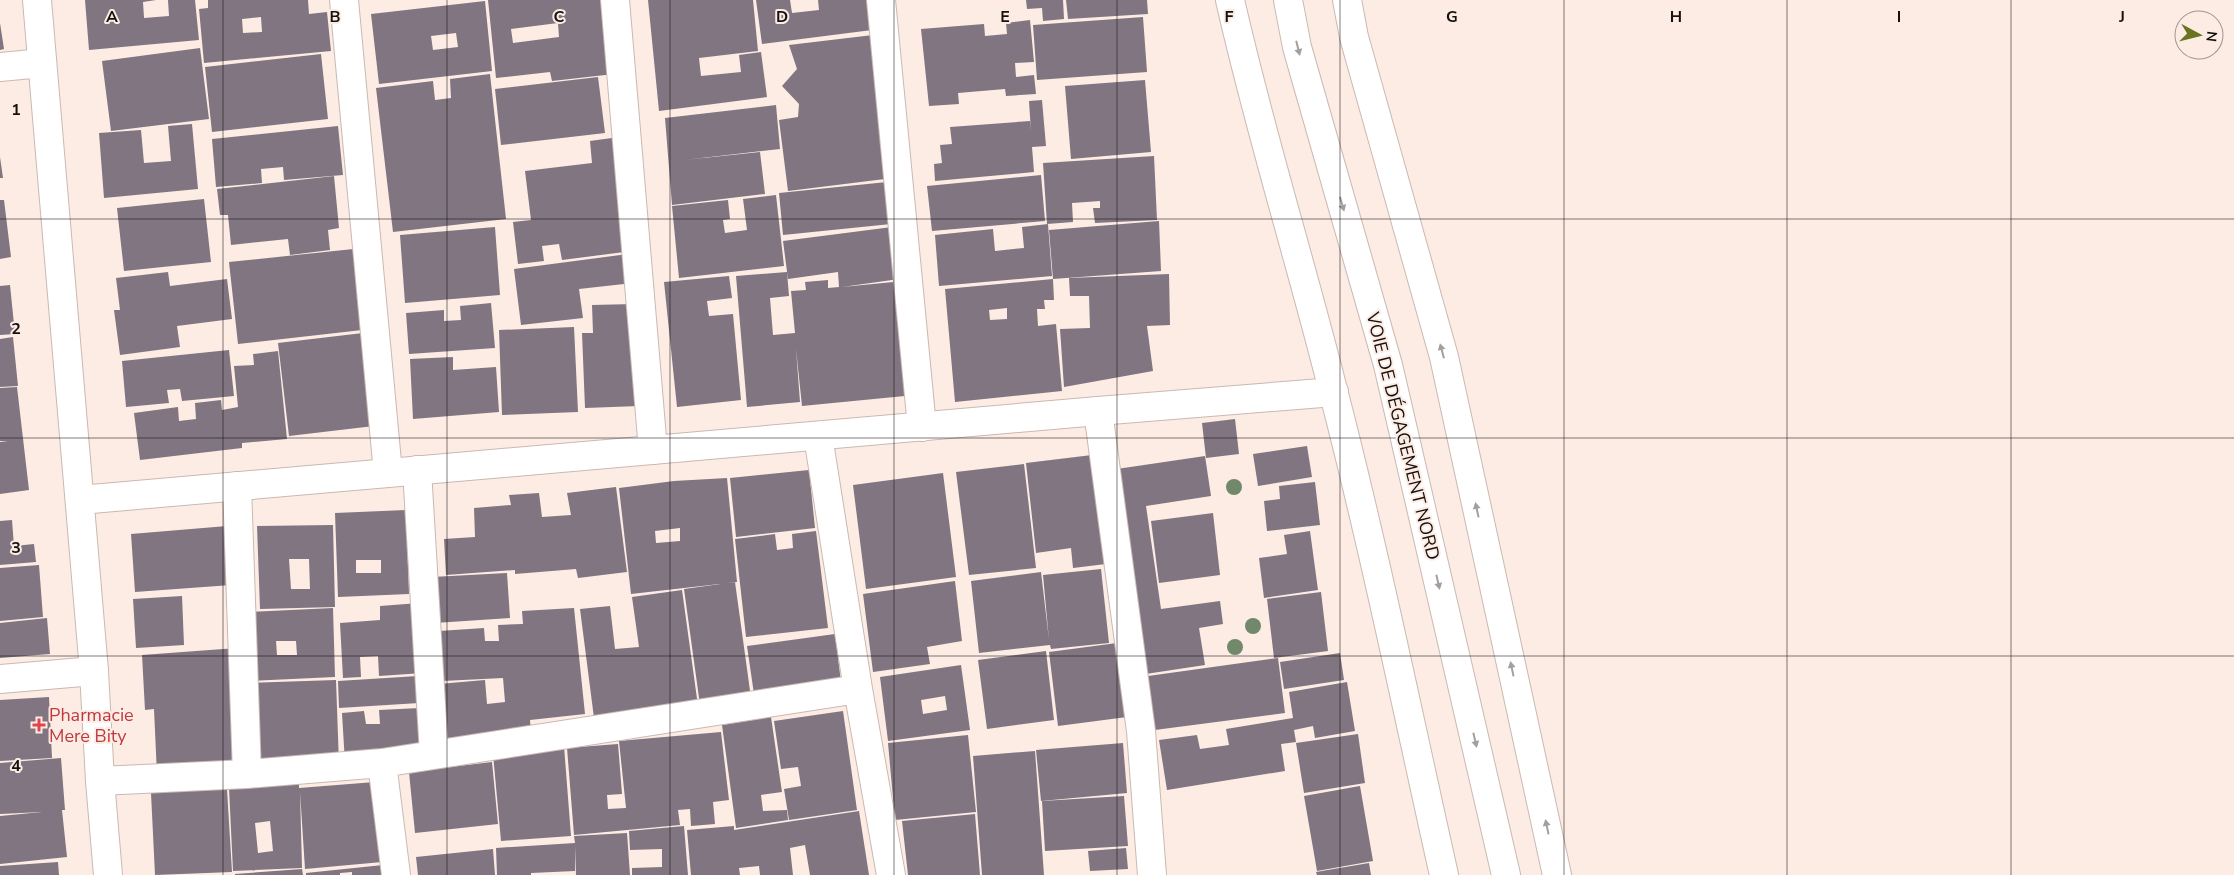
<svg xmlns="http://www.w3.org/2000/svg" width="2234" height="875" viewBox="0 0 2234 875" font-family="'Nunito Sans',sans-serif">
	<rect width="100%" height="100%" fill="#fdece4"/>
	<path fill="#807580" fill-rule="evenodd" d="M 85,0 L 156,0 L 143,2 L 144,18 L 169,16 L 168,0 L 195,0 L 199,40 L 89,50 Z
		M 208,0 L 308,0 L 309,14 L 327,12 L 331,51 L 204,63 L 199,9 L 208,8 ZM 261,17 L 262,32 L 243,33 L 242,19 Z
		M 488,0 L 605,0 L 614,74 L 552,81 L 550,72 L 496,78 ZM 558,23 L 559,37 L 513,43 L 511,29 Z
		M 648,0 L 753,0 L 758,51 L 699,58 L 701,76 L 741,72 L 739,55 L 761,52 L 767,97 L 659,111 Z
		M 756,0 L 790,0 L 792,13 L 819,10 L 818,0 L 868,0 L 872,30 L 762,44 Z
		M 1026,0 L 1063,0 L 1064,19 L 1043,21 L 1042,8 L 1027,9 Z
		M 1066,0 L 1147,0 L 1148,14 L 1068,19 Z
		M 485,1 L 492,71 L 379,84 L 371,14 ZM 456,33 L 458,47 L 433,50 L 431,36 Z
		M 1143,17 L 1147,72 L 1037,80 L 1033,25 Z
		M 1030,20 L 1034,62 L 1015,63 L 1016,77 L 1034,75 L 1036,94 L 1006,96 L 1005,89 L 958,93 L 959,104 L 929,106 L 921,29 L 984,24 L 985,36 L 1007,34 L 1006,23 Z
		M 0,23 L 4,49 L 0,50 Z
		M 873,35 L 893,178 L 788,191 L 779,120 L 798,117 L 799,104 L 782,86 L 797,69 L 789,45 Z
		M 200,48 L 209,119 L 111,131 L 102,61 Z
		M 321,54 L 328,119 L 212,132 L 205,67 Z
		M 490,74 L 506,219 L 393,232 L 376,88 L 433,81 L 435,100 L 451,98 L 450,79 Z
		M 598,77 L 605,133 L 501,145 L 495,89 Z
		M 1145,80 L 1151,152 L 1071,159 L 1065,86 Z
		M 1042,100 L 1046,146 L 1032,147 L 1034,172 L 935,181 L 934,164 L 942,163 L 940,145 L 952,144 L 950,127 L 1030,121 L 1031,132 L 1029,101 Z
		M 776,105 L 780,149 L 684,160 L 760,152 L 765,194 L 672,205 L 665,118 Z
		M 192,124 L 198,189 L 104,198 L 99,133 L 141,130 L 144,163 L 171,161 L 168,126 Z
		M 338,126 L 343,175 L 284,180 L 283,167 L 261,169 L 262,183 L 216,187 L 212,139 Z
		M 619,137 L 632,251 L 562,260 L 559,244 L 542,246 L 544,261 L 518,264 L 513,222 L 531,220 L 525,171 L 592,163 L 590,141 Z
		M 1154,156 L 1157,220 L 1095,223 L 1093,208 L 1100,208 L 1100,201 L 1072,203 L 1073,222 L 1047,224 L 1043,163 Z
		M 0,157 L 3,178 L 0,178 Z
		M 1041,175 L 1045,221 L 932,231 L 927,186 Z
		M 334,176 L 339,228 L 328,230 L 330,250 L 290,255 L 288,239 L 231,245 L 228,215 L 220,215 L 217,189 Z
		M 887,182 L 891,224 L 783,235 L 779,193 Z
		M 776,195 L 784,266 L 679,278 L 672,206 L 728,200 L 730,219 L 723,220 L 725,233 L 747,230 L 743,199 Z
		M 204,199 L 211,262 L 124,271 L 117,208 Z
		M 0,200 L 4,200 L 11,257 L 0,259 Z
		M 1159,221 L 1161,271 L 1053,279 L 1049,230 Z
		M 1048,224 L 1052,276 L 939,286 L 935,235 L 993,229 L 995,251 L 1024,248 L 1022,227 Z
		M 495,227 L 500,295 L 405,303 L 400,235 Z
		M 892,227 L 899,279 L 842,287 L 904,281 L 915,395 L 802,406 L 796,349 L 800,402 L 747,407 L 736,276 L 787,272 L 789,296 L 770,298 L 773,335 L 795,333 L 791,291 L 806,290 L 805,282 L 828,280 L 828,288 L 839,287 L 838,272 L 788,279 L 783,241 Z
		M 363,248 L 371,329 L 238,344 L 229,262 Z
		M 628,254 L 633,283 L 579,289 L 583,318 L 521,325 L 514,269 Z
		M 168,272 L 170,286 L 227,279 L 232,319 L 177,326 L 180,347 L 120,355 L 114,310 L 120,310 L 116,278 Z
		M 1169,274 L 1170,325 L 1147,326 L 1153,371 L 1064,387 L 1060,329 L 1090,328 L 1089,296 L 1070,296 L 1069,278 Z
		M 729,276 L 732,298 L 707,301 L 709,316 L 733,314 L 741,400 L 677,407 L 664,282 Z
		M 1053,279 L 1054,300 L 1044,300 L 1045,309 L 1037,309 L 1038,326 L 1056,324 L 1062,391 L 955,402 L 945,289 ZM 1007,308 L 1007,319 L 990,320 L 989,310 Z
		M 10,285 L 15,334 L 0,335 L 0,286 Z
		M 491,303 L 495,348 L 409,354 L 406,313 L 444,310 L 444,321 L 461,320 L 460,306 Z
		M 634,304 L 639,406 L 585,408 L 582,333 L 593,333 L 592,305 Z
		M 574,327 L 578,412 L 502,415 L 499,330 Z
		M 363,333 L 374,426 L 289,436 L 278,343 Z
		M 13,337 L 18,386 L 0,387 L 0,339 Z
		M 229,350 L 234,396 L 182,401 L 180,389 L 167,390 L 169,403 L 126,407 L 122,361 Z
		M 278,351 L 287,439 L 242,443 L 242,448 L 140,460 L 134,413 L 178,407 L 179,421 L 196,419 L 195,403 L 221,400 L 222,410 L 238,407 L 234,366 L 254,365 L 253,354 Z
		M 453,357 L 453,370 L 496,367 L 499,412 L 413,419 L 410,359 Z
		M 17,387 L 29,490 L 0,494 L 0,442 L 8,441 L 0,441 L 0,388 Z
		M 1235,419 L 1239,454 L 1206,458 L 1202,423 Z
		M 1307,446 L 1312,477 L 1258,486 L 1253,454 Z
		M 1092,455 L 1106,564 L 1073,568 L 1071,548 L 1036,553 L 1026,463 Z
		M 1205,456 L 1211,496 L 1146,506 L 1161,609 L 1220,601 L 1223,624 L 1199,628 L 1205,665 L 1139,675 L 1110,470 Z
		M 1024,464 L 1036,568 L 969,575 L 956,472 Z
		M 809,470 L 815,528 L 736,537 L 730,478 Z
		M 943,473 L 956,577 L 866,589 L 853,485 Z
		M 727,478 L 737,582 L 631,594 L 619,488 L 674,481 ZM 680,528 L 680,541 L 656,543 L 655,531 Z
		M 1315,482 L 1320,525 L 1267,531 L 1264,501 L 1280,499 L 1279,486 Z
		M 616,487 L 627,572 L 578,578 L 576,569 L 515,574 L 515,570 L 446,575 L 444,539 L 475,537 L 474,508 L 511,505 L 509,495 L 539,493 L 542,517 L 571,515 L 567,493 Z
		M 406,510 L 409,594 L 338,597 L 335,513 ZM 356,560 L 381,560 L 381,573 L 356,573 Z
		M 1213,513 L 1220,575 L 1159,583 L 1151,521 Z
		M 12,520 L 14,546 L 34,544 L 36,562 L 0,565 L 0,521 Z
		M 333,525 L 335,607 L 260,609 L 257,526 ZM 289,559 L 309,559 L 310,589 L 291,589 Z
		M 227,526 L 231,585 L 135,592 L 131,534 Z
		M 816,531 L 828,628 L 746,637 L 735,539 L 775,534 L 777,550 L 793,548 L 792,534 Z
		M 1310,531 L 1318,590 L 1264,598 L 1259,558 L 1287,554 L 1284,535 Z
		M 39,565 L 43,617 L 0,621 L 0,568 Z
		M 1101,569 L 1109,643 L 1051,649 L 1050,645 L 979,653 L 971,581 L 1041,572 L 1049,640 L 1043,575 Z
		M 507,573 L 510,618 L 435,623 L 432,577 Z
		M 955,581 L 962,641 L 927,647 L 930,664 L 873,672 L 863,594 Z
		M 735,582 L 751,698 L 700,705 L 684,589 Z
		M 682,590 L 698,706 L 594,718 L 580,609 L 610,606 L 615,649 L 639,647 L 632,597 Z
		M 1321,592 L 1328,651 L 1274,658 L 1267,599 Z
		M 182,596 L 184,645 L 136,648 L 133,599 Z
		M 419,603 L 423,673 L 379,676 L 378,656 L 360,657 L 361,677 L 343,678 L 340,623 L 380,620 L 380,606 Z
		M 333,608 L 335,677 L 250,681 L 247,612 ZM 276,641 L 296,641 L 297,655 L 277,655 Z
		M 574,608 L 585,714 L 530,720 L 531,734 L 444,742 L 439,684 L 485,680 L 487,704 L 505,702 L 503,678 L 442,681 L 439,631 L 484,628 L 485,641 L 499,641 L 498,625 L 523,624 L 522,611 Z
		M 47,618 L 50,654 L 0,658 L 0,623 Z
		M 835,634 L 841,682 L 754,694 L 747,646 Z
		M 1117,643 L 1127,717 L 1058,726 L 1049,652 Z
		M 237,648 L 238,772 L 157,775 L 154,709 L 145,710 L 142,655 Z
		M 1046,651 L 1054,720 L 987,729 L 978,660 Z
		M 1340,653 L 1344,680 L 1284,689 L 1280,662 Z
		M 1278,658 L 1285,713 L 1147,731 L 1141,677 Z
		M 961,665 L 970,730 L 888,741 L 880,677 ZM 945,696 L 947,710 L 923,714 L 921,700 Z
		M 418,676 L 419,703 L 339,708 L 338,681 Z
		M 336,680 L 339,764 L 252,768 L 249,683 Z
		M 1347,682 L 1355,731 L 1315,738 L 1313,726 L 1294,730 L 1296,742 L 1281,744 L 1285,771 L 1167,790 L 1159,740 L 1197,735 L 1200,749 L 1229,745 L 1226,729 L 1293,718 L 1289,692 Z
		M 49,697 L 52,758 L 0,761 L 0,700 Z
		M 420,708 L 422,752 L 345,763 L 342,713 L 364,711 L 366,724 L 380,724 L 379,710 Z
		M 843,711 L 857,810 L 789,820 L 784,789 L 801,786 L 798,767 L 781,769 L 774,721 Z
		M 771,717 L 782,792 L 761,795 L 763,811 L 787,810 L 788,820 L 736,828 L 722,725 Z
		M 721,732 L 729,800 L 713,802 L 715,824 L 691,826 L 690,809 L 678,810 L 680,825 L 574,835 L 567,748 L 618,744 L 622,794 L 607,795 L 608,809 L 626,808 L 619,741 Z
		M 1358,734 L 1365,783 L 1304,793 L 1296,743 Z
		M 968,735 L 976,812 L 895,820 L 888,743 Z
		M 1123,743 L 1127,793 L 1041,801 L 1036,750 Z
		M 564,746 L 571,836 L 501,841 L 493,754 Z
		M 1035,751 L 1044,875 L 982,875 L 973,756 Z
		M 61,758 L 65,810 L 62,810 L 67,857 L 0,864 L 0,816 L 42,812 L 0,814 L 0,763 Z
		M 492,762 L 498,824 L 415,833 L 409,772 Z
		M 375,782 L 382,862 L 305,869 L 300,792 L 302,868 L 233,871 L 229,788 L 299,784 L 299,788 ZM 270,821 L 273,851 L 258,853 L 255,823 Z
		M 1360,786 L 1373,861 L 1317,871 L 1304,796 Z
		M 227,789 L 232,872 L 155,875 L 151,793 Z
		M 1124,796 L 1128,846 L 1045,851 L 1042,801 Z
		M 859,811 L 869,875 L 810,875 L 805,845 L 790,848 L 793,875 L 760,875 L 759,866 L 739,868 L 740,875 L 691,875 L 687,830 L 734,826 L 734,830 Z
		M 975,814 L 980,875 L 908,875 L 902,821 Z
		M 684,826 L 688,875 L 632,875 L 632,868 L 662,867 L 662,849 L 630,850 L 629,831 Z
		M 627,833 L 630,875 L 576,875 L 575,846 L 575,871 L 531,873 L 531,875 L 497,875 L 496,848 L 575,843 L 574,836 Z
		M 1126,848 L 1128,869 L 1090,871 L 1088,851 Z
		M 493,849 L 495,875 L 418,875 L 416,857 Z
		M 58,862 L 59,875 L 0,875 L 0,866 Z
		M 1369,863 L 1371,875 L 1317,875 L 1316,872 Z
		M 383,865 L 383,875 L 352,875 L 352,872 L 340,873 L 340,875 L 306,875 L 306,873 Z
		M 302,869 L 303,875 L 235,875 L 235,874 Z"/>
	<g fill="none" stroke-linecap="round" stroke-linejoin="round">
		<defs>
			<path id="street" d="M 344,0 L 388,473
				M 615,0 L 653,450
				M 881,0 L 922,427
				M 0,67 L 42,63
				M 1098,411 L 1141,731 L 1152,875
				M 818,436 L 858,689 L 891,875
				M 417,470 L 434,754
				M 237,486 L 247,774
				M 0,679 L 94,671
				M 382,763 L 396,875
				M 100,781 L 247,774 L 382,763 L 858,689"/>
			<path id="secondary" d="M 37,0 L 94,671 L 100,781 L 108,875
				M 80,500 L 1098,411 L 1334,392"/>
			<path id="primary" d="M 1230,0 C 1260,133 1301,262 1334,394 C 1375,553 1408,714 1444,875"/>
			<path id="highway" d="M 1288,0 L 1297,47 L 1388,365 L 1506,875
				M 1347,0 L 1354,37 L 1444,357 L 1557,875"/>
		</defs>
		<use href="#street" stroke="#c9b9b2" stroke-width="30"/>
		<use href="#secondary" stroke="#c9b9b2" stroke-width="30"/>
		<use href="#primary" stroke="#c9b9b2" stroke-width="30"/>
		<use href="#highway" stroke="#c9b9b2" stroke-width="30"/>
		<use href="#street" stroke="#fff" stroke-width="28"/>
		<use href="#secondary" stroke="#fff" stroke-width="28"/>
		<use href="#primary" stroke="#fff" stroke-width="28"/>
		<use href="#highway" stroke="#fff" stroke-width="28"/>
	</g>
	<g fill="#72886a">
		<circle cx="1234" cy="487" r="8"/>
		<circle cx="1253" cy="626" r="8"/>
		<circle cx="1235" cy="647" r="8"/>
	</g>
	<defs><path id="oneway-solid" d="M-6-.8H1V-3.2L6.5 0L1 3.2V.8H-6Z" transform="scale(1.25)"/></defs>
	<g fill="#a2a09f">
		<use href="#oneway-solid" transform="translate(1298 48) rotate(76)"/>
		<use href="#oneway-solid" transform="translate(1342 204) rotate(74)"/>
		<use href="#oneway-solid" transform="translate(1442 351) rotate(-105)"/>
		<use href="#oneway-solid" transform="translate(1477 510) rotate(-102)"/>
		<use href="#oneway-solid" transform="translate(1438 582) rotate(77)"/>
		<use href="#oneway-solid" transform="translate(1512 669) rotate(-102)"/>
		<use href="#oneway-solid" transform="translate(1475 740) rotate(77)"/>
		<use href="#oneway-solid" transform="translate(1547 827) rotate(-102)"/>
	</g>
	<path fill="none" stroke="#16110e" stroke-width="1" stroke-opacity="0.55" d="M 223,0 L 223,875M 447,0 L 447,875M 670,0 L 670,875M 894,0 L 894,875M 1117,0 L 1117,875M 1340,0 L 1340,875M 1564,0 L 1564,875M 1787,0 L 1787,875M 2011,0 L 2011,875M 0,219 L 2234,219M 0,438 L 2234,438M 0,656 L 2234,656"/>
	<path fill="#e0444e" stroke="#fdece4" stroke-width="2" d="M36.5 717.5h5v5h5v5h-5v5h-5v-5h-5v-5h5z"/>
	<g text-anchor="middle" dominant-baseline="central" stroke-width="4" stroke-linejoin="round" paint-order="stroke">
		<g font-size="18" fill="#16110e" stroke="#fdece4">
			<text transform="translate(1403 436) rotate(76)">VOIE DE DÉGAGEMENT NORD</text>
		</g>
		<g font-size="18" fill="#be3a42" stroke="#fdece4" text-anchor="start">
			<text x="49" y="715">Pharmacie<tspan x="49" dy="21">Mere Bity</tspan></text>
		</g>
	</g>
	<g font-size="16" text-anchor="middle" font-weight="bold" fill="#16110e" stroke="#fdece4" stroke-width="4" stroke-linejoin="round" paint-order="stroke">
		<text x="112" y="22">A</text>
		<text x="335" y="22">B</text>
		<text x="559" y="22">C</text>
		<text x="782" y="22">D</text>
		<text x="1005" y="22">E</text>
		<text x="1229" y="22">F</text>
		<text x="1452" y="22">G</text>
		<text x="1676" y="22">H</text>
		<text x="1899" y="22">I</text>
		<text x="2122" y="22">J</text>
		<text x="16" y="115">1</text>
		<text x="16" y="334">2</text>
		<text x="16" y="553">3</text>
		<text x="16" y="771">4</text>
	</g>
	<g transform="translate(2199 35) rotate(97)"><circle r="24" fill="#fdece4" stroke="#a1948e"/>
	<path d="M0-4L9 19L0 12L-9 19Z" fill="#68741f"/>
	<text y="-8" font-size="14" font-weight="bold" text-anchor="middle" fill="#16110e">N</text>
	</g>
</svg>
